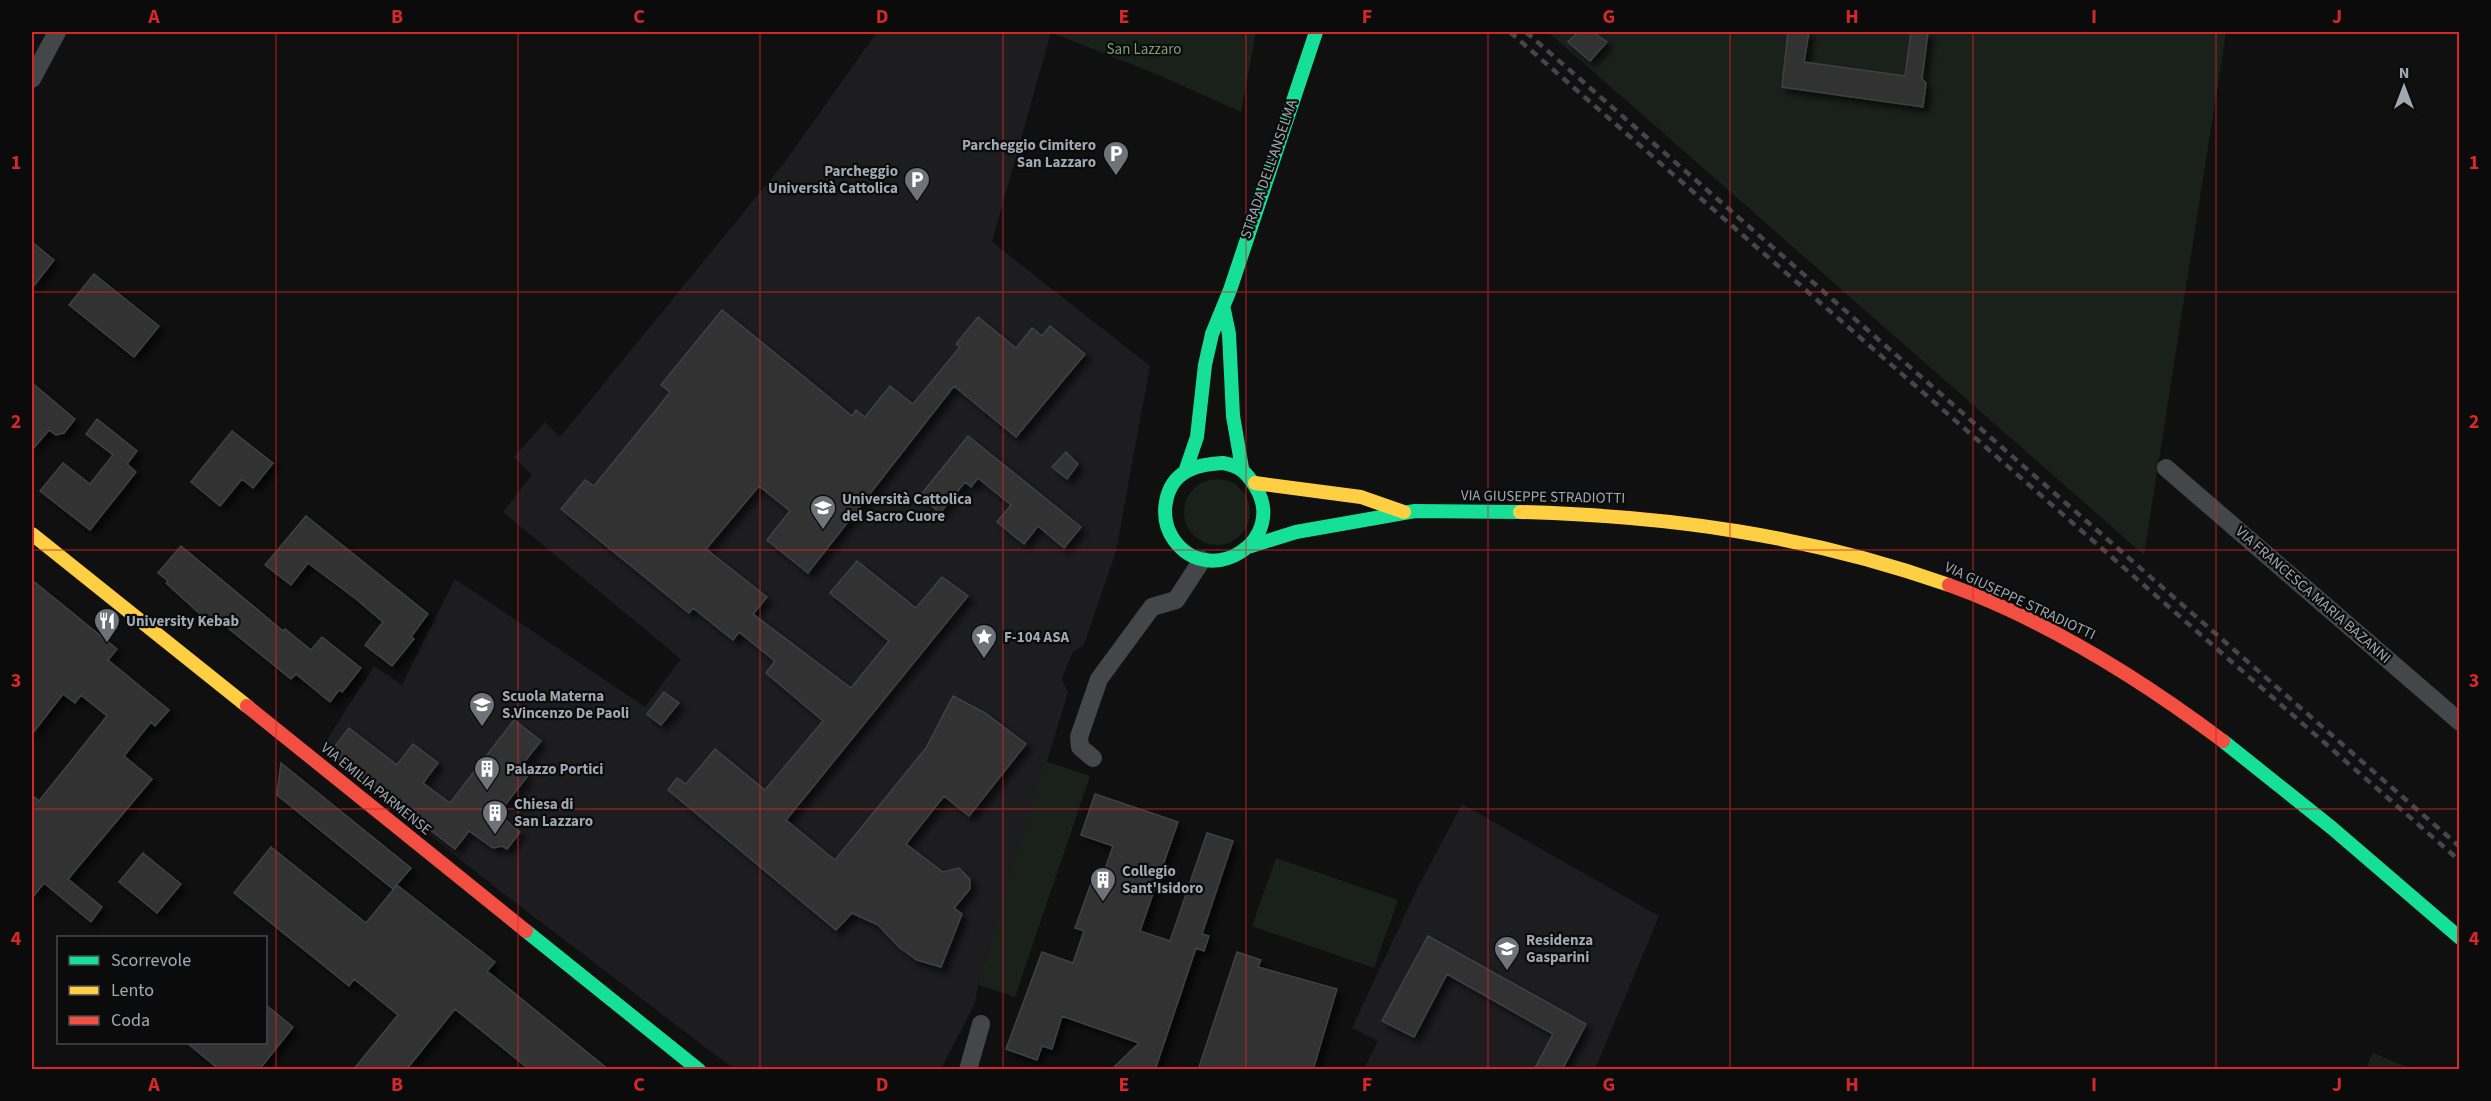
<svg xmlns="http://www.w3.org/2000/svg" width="2491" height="1101" viewBox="0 0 2491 1101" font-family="'Source Sans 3',sans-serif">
	<defs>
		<filter id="shadow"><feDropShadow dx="5.5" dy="5.5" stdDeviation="3" flood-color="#0009"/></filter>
	</defs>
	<rect width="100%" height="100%" fill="#101010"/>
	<path fill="#1d1d1f" d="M 877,32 L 1051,32 L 992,242 L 1150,366 L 1116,551 L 1084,645 L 1072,653 L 1062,679 L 1068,693 L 978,985 L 975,1003 L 941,1069 L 734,1069 L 504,894 L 321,749 L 374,666 L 402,685 L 455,579 L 645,707 L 681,659 L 503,512 L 532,475 L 514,457 L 545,422 L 560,437 L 784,163 Z
		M 1462,804 L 1659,916 L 1595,1069 L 1364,1069 L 1378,1041 L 1352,1028 L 1417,889 Z"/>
	<path fill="#1a211a" d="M 1050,32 L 1256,32 L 1241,112 L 1154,73 Z
		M 1548,32 L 2226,32 L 2144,555 Z
		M1184 512a33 33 0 1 1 66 0a33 33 0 1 1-66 0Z
		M 1045,761 L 1090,776 L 1015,997 L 978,985 Z
		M 1276,858 L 1398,900 L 1374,968 L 1252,926 Z
		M 2373,1053 L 2412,1069 L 2366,1069 Z"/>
	<path fill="#303133" stroke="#3e4244" stroke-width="1.5" filter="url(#shadow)" d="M 1578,32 L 1592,32 L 1607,42 L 1590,61 L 1568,42 Z
		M 1788,32 L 1809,32 L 1804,62 L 1905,76 L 1911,32 L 1928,32 L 1922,79 L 1926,83 L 1923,107 L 1782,87 Z
		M 32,242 L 54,260 L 32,288 Z
		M 94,274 L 159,326 L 134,357 L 69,305 Z
		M 722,310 L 852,416 L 856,410 L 865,417 L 890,386 L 913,404 L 960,347 L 956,344 L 978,317 L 1016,348 L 1032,328 L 1042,336 L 1050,326 L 1085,354 L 1016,437 L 954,386 L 808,573 L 767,540 L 790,511 L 759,486 L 706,549 L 767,597 L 753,614 L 851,688 L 889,641 L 830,593 L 857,561 L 916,608 L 942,577 L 968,596 L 786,820 L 835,860 L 926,748 L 953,696 L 985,713 L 1026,744 L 969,816 L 944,796 L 906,844 L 943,872 L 959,868 L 970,879 L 970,889 L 954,908 L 962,914 L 941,967 L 917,960 L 900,948 L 878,925 L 852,913 L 836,930 L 668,790 L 677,778 L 686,784 L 715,749 L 765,790 L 823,721 L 766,673 L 775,661 L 739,632 L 733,640 L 693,608 L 689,613 L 561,509 L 585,480 L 594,486 L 660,405 L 670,392 L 661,385 Z
		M 32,383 L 75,419 L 64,433 L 56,435 L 49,430 L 32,450 Z
		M 97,419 L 137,451 L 127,464 L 136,472 L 90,530 L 40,491 L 63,463 L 90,484 L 113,455 L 86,434 Z
		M 232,431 L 273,463 L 253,488 L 242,479 L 220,506 L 191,482 Z
		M 968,436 L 1081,527 L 1064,548 L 1038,526 L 1024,544 L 997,522 L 1011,505 L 978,478 L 971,487 L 965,482 L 940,513 L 920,496 Z
		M 1066,452 L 1078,464 L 1067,479 L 1052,467 Z
		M 306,516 L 428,614 L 411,637 L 414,639 L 392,666 L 365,645 L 383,622 L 356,599 L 308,563 L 291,585 L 265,565 Z
		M 181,546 L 283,631 L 285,629 L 311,650 L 322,637 L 361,668 L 342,692 L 339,690 L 330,702 L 296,674 L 291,679 L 217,619 L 212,625 L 166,583 L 168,581 L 158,573 Z
		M 32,580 L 117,649 L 108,660 L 169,710 L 155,726 L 151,722 L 124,756 L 152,779 L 68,879 L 102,907 L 91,922 L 44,883 L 32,898 L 32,795 L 39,801 L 107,716 L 81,695 L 75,703 L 63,694 L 32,734 Z
		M 664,692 L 679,703 L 661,725 L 647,714 Z
		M 514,720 L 541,741 L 518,770 L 527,777 L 498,814 L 520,832 L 507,849 L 502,846 L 493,848 L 469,831 L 455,849 L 330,753 L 349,728 L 397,765 L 413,744 L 438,763 L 423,783 L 450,803 Z
		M 281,763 L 411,868 L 393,889 L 277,795 Z
		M 1095,794 L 1178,822 L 1140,931 L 1170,941 L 1207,833 L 1233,841 L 1202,934 L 1209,936 L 1204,951 L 1196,948 L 1155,1070 L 1111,1070 L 1139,1043 L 1062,1016 L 1052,1049 L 1042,1046 L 1037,1060 L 1006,1049 L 1042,952 L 1073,963 L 1084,931 L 1075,928 L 1094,875 L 1102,878 L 1113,846 L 1081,835 Z
		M 271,847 L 366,923 L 397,885 L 495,962 L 487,971 L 609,1070 L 530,1070 L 455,1009 L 406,1070 L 353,1070 L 398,1015 L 354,979 L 349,986 L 234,893 Z
		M 143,853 L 181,884 L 157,913 L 119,882 Z
		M 1428,936 L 1586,1024 L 1562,1070 L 1534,1070 L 1553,1034 L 1447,974 L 1414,1037 L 1382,1021 Z
		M 1237,952 L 1261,960 L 1258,967 L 1337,989 L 1313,1070 L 1198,1070 Z
		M 266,1005 L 293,1027 L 259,1070 L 220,1070 L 186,1042 L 266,1042 Z"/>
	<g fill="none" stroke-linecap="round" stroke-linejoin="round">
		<path stroke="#444749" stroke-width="18" d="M 32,79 L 57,32
			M 2166,468 L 2460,722
			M 1093,758 L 1080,747 L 1079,737 L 1099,679 L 1152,607 L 1176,600 L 1202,560
			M 968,1070 L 981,1024"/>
		<path stroke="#16e098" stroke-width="14" d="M 1224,310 L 1229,334 L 1233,416 L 1242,468
			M 1223,463 C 1240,466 1246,472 1255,486 C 1289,540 1210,590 1174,540 C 1159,519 1163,484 1187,471 C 1198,465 1211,464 1223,463 Z
			M 1185,472 L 1197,437 L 1205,365 L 1212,334 L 1230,290 L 1316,32
			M 1251,546 L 1296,532 L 1415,511 L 1520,512
			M 2223,741 L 2332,828 L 2460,938
			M 526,931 L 699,1070"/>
		<path stroke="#ffcf43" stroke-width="14" d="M 1255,483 L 1361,497 L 1404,512
			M 1520,512 C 1670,516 1807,535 1949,585
			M 32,534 L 247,706"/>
		<path stroke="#f24e42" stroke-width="14" d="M 1949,585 C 2048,621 2139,678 2223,741
			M 247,706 L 526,931"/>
		<path stroke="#45464a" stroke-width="4.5" stroke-dasharray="8 6" stroke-linecap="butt" d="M 1510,32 L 2460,861
			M 1526,32 L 2460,847"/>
	</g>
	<path fill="none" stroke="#d62828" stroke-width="1.5" stroke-opacity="0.55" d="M 276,32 L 276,1070M 518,32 L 518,1070M 760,32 L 760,1070M 1003,32 L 1003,1070M 1246,32 L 1246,1070M 1488,32 L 1488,1070M 1730,32 L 1730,1070M 1973,32 L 1973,1070M 2216,32 L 2216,1070M 32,292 L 2460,292M 32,550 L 2460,550M 32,809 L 2460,809"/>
	<defs>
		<symbol id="parking-pin" viewBox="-11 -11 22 30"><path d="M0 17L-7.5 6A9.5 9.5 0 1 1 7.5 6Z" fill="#6e737a" stroke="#0b0b0c"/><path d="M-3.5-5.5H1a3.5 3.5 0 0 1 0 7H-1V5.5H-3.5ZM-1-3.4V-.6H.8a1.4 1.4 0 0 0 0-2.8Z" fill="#fff"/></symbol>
		<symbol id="university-pin" viewBox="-11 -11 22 30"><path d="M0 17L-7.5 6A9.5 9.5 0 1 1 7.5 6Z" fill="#6e737a" stroke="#0b0b0c"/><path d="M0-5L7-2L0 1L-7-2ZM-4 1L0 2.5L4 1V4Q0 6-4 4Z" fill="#fff"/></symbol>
		<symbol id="restaurant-pin" viewBox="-11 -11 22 30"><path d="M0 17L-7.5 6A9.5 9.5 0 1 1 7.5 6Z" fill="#6e737a" stroke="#0b0b0c"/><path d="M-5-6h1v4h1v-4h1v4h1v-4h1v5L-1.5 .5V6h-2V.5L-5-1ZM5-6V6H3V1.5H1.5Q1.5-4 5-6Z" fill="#fff"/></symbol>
		<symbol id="sight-pin" viewBox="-11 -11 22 30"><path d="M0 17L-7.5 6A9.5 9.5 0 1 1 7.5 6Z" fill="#6e737a" stroke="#0b0b0c"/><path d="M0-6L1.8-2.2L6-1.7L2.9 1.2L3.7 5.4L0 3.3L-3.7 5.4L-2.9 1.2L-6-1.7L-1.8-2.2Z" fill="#fff"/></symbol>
		<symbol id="school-pin" viewBox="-11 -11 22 30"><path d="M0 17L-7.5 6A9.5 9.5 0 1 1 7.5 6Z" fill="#6e737a" stroke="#0b0b0c"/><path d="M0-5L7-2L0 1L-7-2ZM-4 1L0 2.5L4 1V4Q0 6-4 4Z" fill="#fff"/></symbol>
		<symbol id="building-pin" viewBox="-11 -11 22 30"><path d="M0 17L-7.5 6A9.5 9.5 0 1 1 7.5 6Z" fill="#6e737a" stroke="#0b0b0c"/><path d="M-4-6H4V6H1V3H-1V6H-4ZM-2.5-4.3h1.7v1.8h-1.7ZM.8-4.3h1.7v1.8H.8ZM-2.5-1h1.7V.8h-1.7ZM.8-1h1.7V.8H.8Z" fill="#fff"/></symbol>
	</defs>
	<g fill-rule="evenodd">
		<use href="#parking-pin" x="1101" y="139" width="30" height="40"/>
		<use href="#parking-pin" x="902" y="165" width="30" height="40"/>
		<use href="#university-pin" x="808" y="493" width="30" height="40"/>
		<use href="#restaurant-pin" x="92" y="606" width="30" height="40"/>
		<use href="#sight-pin" x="969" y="622" width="30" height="40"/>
		<use href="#school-pin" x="467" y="690" width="30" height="40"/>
		<use href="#building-pin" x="472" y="754" width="30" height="40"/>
		<use href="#building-pin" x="480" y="798" width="30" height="40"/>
		<use href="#building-pin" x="1088" y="865" width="30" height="40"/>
		<use href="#university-pin" x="1492" y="934" width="30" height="40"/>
	</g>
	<g text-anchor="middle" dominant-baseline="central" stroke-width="4.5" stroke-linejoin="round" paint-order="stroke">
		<g font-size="15" fill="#7ba075" stroke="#0b0b0c">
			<text x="1144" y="49">San Lazzaro</text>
		</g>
		<g font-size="15" font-weight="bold" fill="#a0a9b3" stroke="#0b0b0c" text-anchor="start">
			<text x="1096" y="145" text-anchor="end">Parcheggio Cimitero<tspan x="1096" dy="17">San Lazzaro</tspan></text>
			<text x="898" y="171" text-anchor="end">Parcheggio<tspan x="898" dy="17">Università Cattolica</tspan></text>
			<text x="842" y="499">Università Cattolica<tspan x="842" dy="17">del Sacro Cuore</tspan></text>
			<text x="126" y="621">University Kebab</text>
			<text x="1004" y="637">F-104 ASA</text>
			<text x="502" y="696">Scuola Materna<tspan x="502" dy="17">S.Vincenzo De Paoli</tspan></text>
			<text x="506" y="769">Palazzo Portici</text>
			<text x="514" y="804">Chiesa di<tspan x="514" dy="17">San Lazzaro</tspan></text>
			<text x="1122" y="871">Collegio<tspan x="1122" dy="17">Sant'Isidoro</tspan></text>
			<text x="1526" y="940">Residenza<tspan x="1526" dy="17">Gasparini</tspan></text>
		</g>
		<g font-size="15" fill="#a0a9b3" stroke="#0b0b0c">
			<text transform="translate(1269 169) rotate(-71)">STRADA DELL'ANSELMA</text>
			<text transform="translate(1543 497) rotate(1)">VIA GIUSEPPE STRADIOTTI</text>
			<text transform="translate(2313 595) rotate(41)">VIA FRANCESCA MARIA BAZANNI</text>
			<text transform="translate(2020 601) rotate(25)">VIA GIUSEPPE STRADIOTTI</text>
			<text transform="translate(376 789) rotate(39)">VIA EMILIA PARMENSE</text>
		</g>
	</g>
	<rect width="2491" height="1101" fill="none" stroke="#0b0b0c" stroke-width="66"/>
	<rect x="57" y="936" width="210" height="108" fill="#0b0b0c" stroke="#474a4f" stroke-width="1.5"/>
	<rect x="69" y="956" width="30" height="9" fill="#16e098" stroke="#474a4f" stroke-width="1.5"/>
	<text x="111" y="966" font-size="18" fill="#a0a9b3">Scorrevole</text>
	<rect x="69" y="986" width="30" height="9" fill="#ffcf43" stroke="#474a4f" stroke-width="1.5"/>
	<text x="111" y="996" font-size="18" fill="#a0a9b3">Lento</text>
	<rect x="69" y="1016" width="30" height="9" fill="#f24e42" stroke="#474a4f" stroke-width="1.5"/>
	<text x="111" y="1026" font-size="18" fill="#a0a9b3">Coda</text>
	<g transform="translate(2404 87)" stroke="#0b0b0c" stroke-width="4.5" paint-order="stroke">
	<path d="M0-4.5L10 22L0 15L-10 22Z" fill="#a0a9b3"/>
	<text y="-9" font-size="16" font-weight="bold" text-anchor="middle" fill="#a0a9b3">N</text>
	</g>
	<rect x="33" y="33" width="2425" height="1035" fill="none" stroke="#d62828" stroke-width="2"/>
	<g font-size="20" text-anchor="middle" font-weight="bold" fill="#d62828">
		<text x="154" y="23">A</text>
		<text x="397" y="23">B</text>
		<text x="639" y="23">C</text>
		<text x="882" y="23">D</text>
		<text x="1124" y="23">E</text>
		<text x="1367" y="23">F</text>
		<text x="1609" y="23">G</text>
		<text x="1852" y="23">H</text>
		<text x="2094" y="23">I</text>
		<text x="2337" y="23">J</text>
		<text x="16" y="169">1</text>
		<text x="2474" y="169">1</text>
		<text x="16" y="428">2</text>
		<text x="2474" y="428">2</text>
		<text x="16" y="687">3</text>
		<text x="2474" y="687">3</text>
		<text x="16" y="945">4</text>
		<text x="2474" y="945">4</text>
		<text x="154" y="1091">A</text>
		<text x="397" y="1091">B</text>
		<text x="639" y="1091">C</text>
		<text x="882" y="1091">D</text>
		<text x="1124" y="1091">E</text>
		<text x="1367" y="1091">F</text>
		<text x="1609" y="1091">G</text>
		<text x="1852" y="1091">H</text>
		<text x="2094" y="1091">I</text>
		<text x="2337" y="1091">J</text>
	</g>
</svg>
